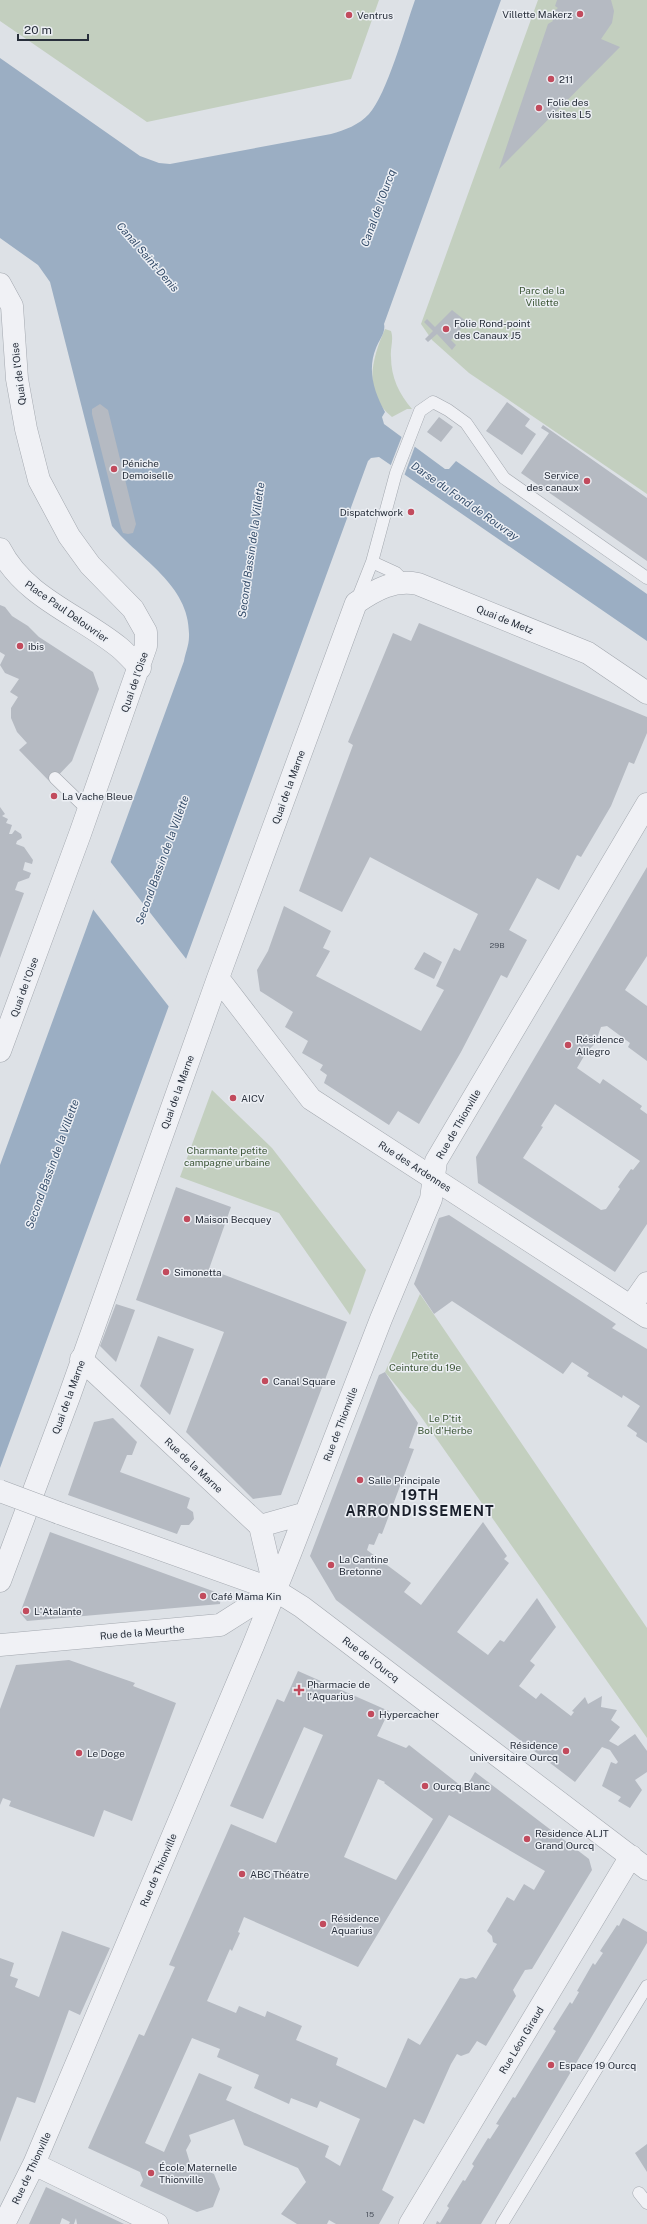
<svg xmlns="http://www.w3.org/2000/svg" width="647" height="2224" viewBox="0 0 647 2224" font-family="'Public Sans',sans-serif">
	<rect width="100%" height="100%" fill="#dde1e6"/>
	<path fill="#c3cfbf" d="M 0,0 L 379,0 L 351,79 L 147,122 L 0,21 Z
		M 538,0 L 647,0 L 647,494 L 469,373 L 432,340 L 421,324 Z
		M 385,329 L 391,331 C 394,340 390,348 391,357 C 391,377 399,394 412,409 L 407,409 L 392,417 C 362,394 372,358 385,329 Z
		M 212,1090 L 272,1148 L 366,1270 L 350,1315 L 279,1213 L 180,1177 Z
		M 420,1294 L 647,1628 L 647,1738 L 417,1411 L 385,1372 Z"/>
	<path fill="#9baec3" d="M 415,0 L 501,0 L 384,324 C 386,332 379,340 376,348 C 367,370 374,392 385,412 L 382,417 L 384,424 L 445,469 L 449,469 L 456,461 L 647,594 L 647,641 L 379,457 L 371,458 L 368,461 L 0,1468 L 0,1165 L 184,661 C 185,654 189,645 189,637 C 191,585 141,561 112,526 L 50,282 L 38,265 L 0,238 L 0,58 L 140,156 L 159,163 L 170,164 L 331,134 C 345,130 359,125 369,114 C 387,94 405,28 415,0 Z"/>
	<path fill="#dde1e6" d="M 402,436 L 415,446 L 404,476 L 390,467 Z
		M 109,860 L 187,960 L 170,1008 L 92,908 Z"/>
	<path fill="#b5bac2" fill-rule="evenodd" d="M 557,0 L 611,0 L 614,11 L 612,23 L 601,39 L 620,47 L 499,169 L 548,24 L 553,21 L 551,18 L 555,16 L 553,12 L 558,8 L 555,6 Z
		M 452,310 L 467,322 L 451,340 L 456,345 L 452,350 L 437,334 L 428,342 L 425,339 L 433,331 L 424,322 L 427,319 L 435,327 Z
		M 507,402 L 530,419 L 525,426 L 536,434 L 522,455 L 486,431 Z
		M 100,404 L 108,410 L 136,524 L 133,533 L 128,534 L 123,533 L 121,528 L 92,414 L 92,409 Z
		M 439,417 L 453,427 L 441,442 L 427,432 Z
		M 543,425 L 647,498 L 647,561 L 521,473 L 549,433 L 541,428 Z
		M 0,605 L 5,607 L 12,616 L 28,626 L 39,637 L 93,672 L 99,689 L 72,761 L 51,783 L 19,750 L 27,743 L 17,732 L 11,718 L 11,708 L 18,697 L 10,692 L 19,679 L 5,673 L 0,665 L 5,655 L 0,652 Z
		M 419,623 L 647,717 L 647,733 L 634,764 L 629,762 L 611,806 L 581,857 L 577,855 L 559,890 L 537,878 L 509,930 L 527,940 L 507,978 L 501,975 L 461,1052 L 419,1124 L 398,1111 L 389,1125 L 324,1083 L 327,1075 L 320,1070 L 323,1065 L 302,1053 L 308,1041 L 285,1027 L 293,1012 L 260,991 L 257,970 L 268,951 L 284,906 L 331,931 L 323,948 L 330,951 L 316,976 L 421,1031 L 444,990 L 436,986 L 454,948 L 460,951 L 478,914 L 370,857 L 342,912 L 299,891 L 353,745 L 348,742 L 393,633 L 411,641 Z
		M 0,807 L 5,814 L 2,816 L 8,819 L 6,823 L 12,825 L 9,834 L 12,834 L 15,830 L 21,834 L 22,838 L 17,841 L 16,844 L 24,847 L 33,860 L 32,864 L 25,862 L 23,870 L 31,873 L 29,878 L 18,882 L 15,890 L 24,893 L 0,958 Z
		M 647,867 L 647,956 L 625,990 L 647,1006 L 647,1061 L 628,1047 L 630,1043 L 607,1026 L 601,1027 L 595,1044 L 587,1051 L 577,1068 L 600,1084 L 603,1079 L 642,1106 L 640,1109 L 647,1114 L 647,1224 L 615,1272 L 478,1183 L 476,1157 ZM 555,1104 L 640,1161 L 633,1170 L 631,1169 L 618,1187 L 620,1189 L 606,1209 L 601,1210 L 523,1158 L 543,1127 L 541,1126 Z
		M 424,952 L 442,962 L 434,979 L 414,969 Z
		M 176,1187 L 231,1207 L 209,1269 L 347,1322 L 281,1495 L 253,1499 L 186,1432 L 224,1332 L 136,1300 Z
		M 449,1215 L 616,1324 L 612,1328 L 647,1349 L 647,1443 L 636,1436 L 637,1433 L 627,1426 L 640,1406 L 623,1395 L 622,1398 L 587,1376 L 589,1373 L 572,1362 L 563,1374 L 452,1301 L 434,1314 L 414,1284 L 439,1218 Z
		M 116,1304 L 135,1310 L 116,1362 L 100,1346 Z
		M 158,1336 L 194,1349 L 170,1415 L 140,1386 Z
		M 385,1372 L 418,1423 L 409,1448 L 414,1449 L 382,1534 L 379,1533 L 374,1545 L 369,1544 L 367,1550 L 411,1583 L 404,1592 L 421,1605 L 483,1522 L 507,1556 L 504,1559 L 509,1563 L 457,1632 L 488,1655 L 500,1640 L 504,1642 L 537,1598 L 556,1627 L 530,1661 L 535,1665 L 519,1686 L 536,1699 L 541,1693 L 571,1716 L 574,1712 L 572,1711 L 585,1697 L 588,1704 L 602,1696 L 601,1707 L 617,1710 L 611,1720 L 620,1727 L 609,1741 L 618,1746 L 635,1734 L 647,1751 L 647,1772 L 635,1780 L 642,1790 L 630,1808 L 618,1801 L 621,1797 L 602,1786 L 611,1762 L 616,1764 L 618,1762 L 610,1750 L 602,1747 L 575,1782 L 336,1600 L 310,1556 L 379,1375 Z
		M 113,1418 L 137,1442 L 132,1455 L 127,1455 L 120,1472 L 190,1498 L 187,1508 L 193,1512 L 194,1519 L 189,1525 L 181,1525 L 177,1534 L 68,1495 L 94,1422 Z
		M 50,1532 L 221,1594 L 220,1604 L 27,1621 L 20,1613 Z
		M 69,1660 L 135,1683 L 133,1686 L 176,1703 L 132,1821 L 104,1810 L 94,1837 L 9,1806 L 11,1801 L 3,1798 L 0,1805 L 0,1709 L 16,1665 Z
		M 298,1671 L 389,1711 L 377,1736 L 406,1748 L 409,1745 L 465,1789 L 475,1772 L 589,1859 L 592,1870 L 532,1969 L 525,1970 L 513,1990 L 516,1996 L 486,2046 L 477,2041 L 469,2053 L 461,2056 L 457,2054 L 451,2064 L 424,2124 L 414,2119 L 382,2190 L 394,2197 L 379,2224 L 336,2224 L 329,2220 L 327,2224 L 297,2224 L 281,2214 L 306,2182 L 298,2168 L 244,2145 L 234,2119 L 189,2135 L 191,2141 L 186,2150 L 190,2163 L 214,2174 L 220,2189 L 213,2207 L 197,2212 L 140,2186 L 143,2180 L 140,2172 L 88,2148 L 139,2034 L 144,2036 L 175,1967 L 169,1965 L 231,1824 L 276,1843 L 323,1735 L 304,1727 L 263,1819 L 230,1806 L 277,1699 L 284,1702 ZM 378,1779 L 385,1782 L 384,1783 L 433,1819 L 396,1880 L 344,1857 ZM 449,1815 L 545,1871 L 534,1890 L 524,1884 L 514,1901 L 507,1897 L 487,1931 L 492,1936 L 493,1942 L 497,1944 L 476,1979 L 473,1977 L 466,1979 L 460,1978 L 420,2045 L 408,2038 L 386,2088 L 336,2065 L 338,2058 L 296,2040 L 302,2026 L 267,2011 L 265,2017 L 239,2006 L 236,2013 L 207,2001 L 230,1949 L 232,1951 L 240,1933 L 238,1932 L 244,1917 L 358,1967 ZM 192,2038 L 220,2049 L 217,2057 L 259,2075 L 254,2088 L 289,2104 L 291,2098 L 317,2108 L 320,2101 L 360,2119 L 340,2166 L 325,2157 L 329,2146 L 226,2100 L 232,2087 L 199,2073 L 164,2152 L 145,2143 Z
		M 623,1918 L 647,1932 L 647,1943 L 481,2224 L 436,2224 L 437,2221 L 440,2223 L 449,2208 L 447,2206 L 463,2180 L 465,2181 L 474,2166 L 472,2164 L 488,2138 L 490,2139 L 499,2125 L 496,2124 L 513,2097 L 515,2098 L 556,2031 L 553,2029 L 570,2002 L 572,2004 L 579,1992 L 577,1991 L 593,1963 L 595,1965 L 603,1953 L 600,1951 L 617,1925 L 619,1926 Z
		M 62,1931 L 110,1948 L 80,2015 L 69,2010 L 35,2103 L 17,2097 L 0,2142 L 0,1958 L 14,1963 L 10,1976 L 18,1979 L 15,1987 L 39,1997 Z
		M 647,2144 L 647,2172 L 635,2153 Z
		M 46,2187 L 122,2223 L 124,2224 L 77,2224 L 76,2218 L 74,2224 L 69,2224 L 70,2222 L 62,2218 L 60,2224 L 29,2224 Z"/>
	<g fill="none" stroke-linecap="round" stroke-linejoin="round">
		<defs>
			<path id="service" d="M 372,562 L 396,573 L 404,581
				M 357,600 L 372,562 L 396,473 L 420,411 L 433,402 L 448,410 L 466,423 L 504,478 L 647,578
				M 55,778 L 89,811
				M 639,2193 L 647,2203
				M 502,2224 L 647,1986"/>
			<path id="minor" d="M 0,284 L 12,306 L 17,379 L 26,429 L 39,480 L 69,536 L 90,565 L 133,609 L 146,632 L 146,646 L 80,834 L 0,1051
				M 0,549 C 25,598 80,615 120,648 C 127,654 133,661 140,668
				M 218,978 L 311,1099 L 647,1317
				M 631,1306 L 647,1283
				M 81,1359 L 260,1526 L 275,1590
				M 59,1513 L 275,1590 L 302,1607 L 647,1869
				M 260,1526 L 306,1513
				M 0,1581 L 69,1397 L 218,978 L 356,603 C 375,590 394,579 418,584 L 588,653 L 647,693
				M 0,1645 L 220,1625 L 275,1590
				M 34,2164 L 157,2224
				M 4,2224 L 34,2164 L 253,1646 L 290,1554 L 381,1319 L 431,1199 L 436,1161 L 647,804
				M 410,2224 L 631,1856"/>
		</defs>
		<use href="#service" stroke="#a3a8af" stroke-width="13"/>
		<use href="#minor" stroke="#a3a8af" stroke-width="23"/>
		<use href="#service" stroke="#f0f1f5" stroke-width="12"/>
		<use href="#minor" stroke="#f0f1f5" stroke-width="22"/>
		<defs>
			<path id="minor-bridge" d="M 0,1491 L 59,1513"/>
		</defs>
		<use href="#minor-bridge" stroke="#a3a8af" stroke-width="23" stroke-linecap="butt"/>
		<use href="#minor-bridge" stroke="#f0f1f5" stroke-width="22"/>
	</g>
	<g fill="#c24b5d" stroke="#eceff4" stroke-width="1.5">
		<circle cx="580" cy="14" r="4"/>
		<circle cx="349" cy="15" r="4"/>
		<circle cx="551" cy="79" r="4"/>
		<circle cx="539" cy="108" r="4"/>
		<circle cx="446" cy="329" r="4"/>
		<circle cx="114" cy="469" r="4"/>
		<circle cx="587" cy="481" r="4"/>
		<circle cx="411" cy="512" r="4"/>
		<circle cx="20" cy="646" r="4"/>
		<circle cx="54" cy="796" r="4"/>
		<circle cx="568" cy="1045" r="4"/>
		<circle cx="233" cy="1098" r="4"/>
		<circle cx="187" cy="1219" r="4"/>
		<circle cx="166" cy="1272" r="4"/>
		<circle cx="265" cy="1381" r="4"/>
		<circle cx="360" cy="1480" r="4"/>
		<circle cx="331" cy="1565" r="4"/>
		<circle cx="203" cy="1596" r="4"/>
		<circle cx="26" cy="1611" r="4"/>
		<path d="M297 1684h4v4h4v4h-4v4h-4v-4h-4v-4h4z"/>
		<circle cx="371" cy="1714" r="4"/>
		<circle cx="566" cy="1751" r="4"/>
		<circle cx="79" cy="1753" r="4"/>
		<circle cx="425" cy="1786" r="4"/>
		<circle cx="527" cy="1839" r="4"/>
		<circle cx="242" cy="1874" r="4"/>
		<circle cx="323" cy="1924" r="4"/>
		<circle cx="551" cy="2065" r="4"/>
		<circle cx="151" cy="2173" r="4"/>
	</g>
	<g text-anchor="middle" dominant-baseline="central" stroke-width="3" stroke-linejoin="round" paint-order="stroke">
		<g font-size="8" fill="#4b525d">
			<text x="497" y="945">29B</text>
			<text x="370" y="2214">15</text>
		</g>
		<g font-size="10" fill="#282f3b" stroke="#eceff4" text-anchor="start">
			<text x="572" y="14" text-anchor="end">Villette Makerz</text>
			<text x="357" y="15">Ventrus</text>
			<text x="559" y="79">211</text>
			<text x="547" y="102">Folie des<tspan x="547" dy="12">visites L5</tspan></text>
			<text x="454" y="323">Folie Rond-point<tspan x="454" dy="12">des Canaux J5</tspan></text>
			<text x="122" y="463">Péniche<tspan x="122" dy="12">Demoiselle</tspan></text>
			<text x="579" y="475" text-anchor="end">Service<tspan x="579" dy="12">des canaux</tspan></text>
			<text x="403" y="512" text-anchor="end">Dispatchwork</text>
			<text x="28" y="646">ibis</text>
			<text x="62" y="796">La Vache Bleue</text>
			<text x="576" y="1039">Résidence<tspan x="576" dy="12">Allegro</tspan></text>
			<text x="241" y="1098">AICV</text>
			<text x="195" y="1219">Maison Becquey</text>
			<text x="174" y="1272">Simonetta</text>
			<text x="273" y="1381">Canal Square</text>
			<text x="368" y="1480">Salle Principale</text>
			<text x="339" y="1559">La Cantine<tspan x="339" dy="12">Bretonne</tspan></text>
			<text x="211" y="1596">Café Mama Kin</text>
			<text x="34" y="1611">L'Atalante</text>
			<text x="307" y="1684">Pharmacie de<tspan x="307" dy="12">l'Aquarius</tspan></text>
			<text x="379" y="1714">Hypercacher</text>
			<text x="558" y="1745" text-anchor="end">Résidence<tspan x="558" dy="12">universitaire Ourcq</tspan></text>
			<text x="87" y="1753">Le Doge</text>
			<text x="433" y="1786">Ourcq Blanc</text>
			<text x="535" y="1833">Residence ALJT<tspan x="535" dy="12">Grand Ourcq</tspan></text>
			<text x="250" y="1874">ABC Théâtre</text>
			<text x="331" y="1918">Résidence<tspan x="331" dy="12">Aquarius</tspan></text>
			<text x="559" y="2065">Espace 19 Ourcq</text>
			<text x="159" y="2167">École Maternelle<tspan x="159" dy="12">Thionville</tspan></text>
		</g>
		<g font-size="10" fill="#3c5636" stroke="#eceff4">
			<text x="542" y="290">Parc de la<tspan x="542" dy="12">Villette</tspan></text>
			<text x="227" y="1150">Charmante petite<tspan x="227" dy="12">campagne urbaine</tspan></text>
			<text x="425" y="1355">Petite<tspan x="425" dy="12">Ceinture du 19e</tspan></text>
			<text x="445" y="1418">Le P'tit<tspan x="445" dy="12">Bol d'Herbe</tspan></text>
		</g>
		<g font-size="10" fill="#282f3b" stroke="#eceff4">
			<text transform="translate(18 374) rotate(-97)">Quai de l'Oise</text>
			<text transform="translate(67 611) rotate(35)">Place Paul Delouvrier</text>
			<text transform="translate(505 619) rotate(22)">Quai de Metz</text>
			<text transform="translate(134 682) rotate(-71)">Quai de l'Oise</text>
			<text transform="translate(288 787) rotate(-70)">Quai de la Marne</text>
			<text transform="translate(24 987) rotate(-70)">Quai de l'Oise</text>
			<text transform="translate(177 1092) rotate(-70)">Quai de la Marne</text>
			<text transform="translate(458 1124) rotate(-60)">Rue de Thionville</text>
			<text transform="translate(415 1166) rotate(33)">Rue des Ardennes</text>
			<text transform="translate(68 1397) rotate(-70)">Quai de la Marne</text>
			<text transform="translate(340 1424) rotate(-69)">Rue de Thionville</text>
			<text transform="translate(194 1465) rotate(43)">Rue de la Marne</text>
			<text transform="translate(142 1632) rotate(-5)">Rue de la Meurthe</text>
			<text transform="translate(371 1659) rotate(37)">Rue de l'Ourcq</text>
			<text transform="translate(158 1870) rotate(-67)">Rue de Thionville</text>
			<text transform="translate(521 2040) rotate(-59)">Rue Léon Giraud</text>
			<text transform="translate(31 2168) rotate(-65)">Rue de Thionville</text>
		</g>
		<g font-size="11" font-style="italic" fill="#364e6b" stroke="#eceff4">
			<text transform="translate(378 208) rotate(-70)">Canal de l'Ourcq</text>
			<text transform="translate(148 257) rotate(49)">Canal Saint-Denis</text>
			<text transform="translate(465 501) rotate(35)">Darse du Fond de Rouvray</text>
			<text transform="translate(251 550) rotate(-82)">Second Bassin de la Villette</text>
			<text transform="translate(162 860) rotate(-70)">Second Bassin de la Villette</text>
			<text transform="translate(52 1164) rotate(-70)">Second Bassin de la Villette</text>
		</g>
		<g font-size="14" font-weight="bold" letter-spacing="1" fill="#1a202c" stroke="#eceff4">
			<text x="420" y="1495">19TH<tspan x="420" dy="16">ARRONDISSEMENT</tspan></text>
		</g>
	</g>
	<path d="M18 34v6h70v-6" fill="none" stroke="#282f3b" stroke-width="2"/>
	<text x="24" y="34" font-size="12" fill="#282f3b" stroke="#eceff4" stroke-width="3" paint-order="stroke">20 m</text>
</svg>
